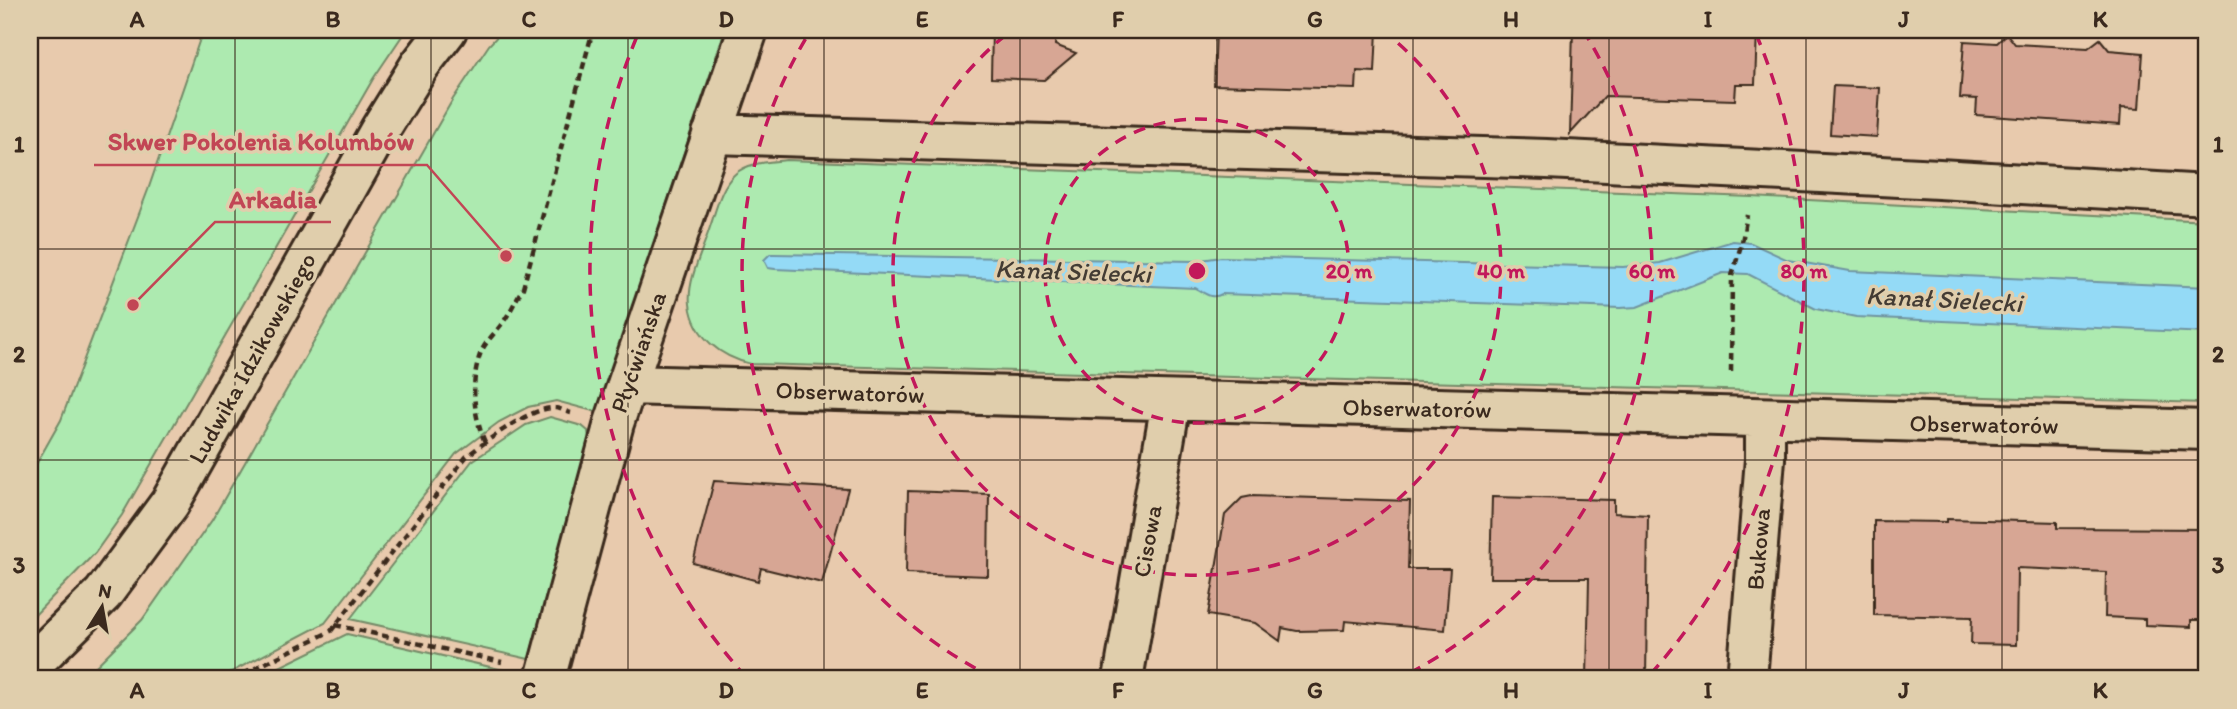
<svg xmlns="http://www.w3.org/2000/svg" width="2237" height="709" viewBox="0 0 2237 709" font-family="Itim,sans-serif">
	<rect width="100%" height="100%" fill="#e8caad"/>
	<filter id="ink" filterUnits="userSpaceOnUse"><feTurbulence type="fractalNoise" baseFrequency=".0143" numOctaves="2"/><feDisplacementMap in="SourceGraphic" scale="14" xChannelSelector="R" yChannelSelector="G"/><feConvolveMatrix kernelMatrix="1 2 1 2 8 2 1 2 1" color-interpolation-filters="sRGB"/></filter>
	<g filter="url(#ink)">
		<path fill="#adeab0" stroke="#748a67" stroke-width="2" d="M 203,30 L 406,30 L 373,79 L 122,515 L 95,553 L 30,620 L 30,475 L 61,420 L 148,190 Z
			M 503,30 L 725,30 L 597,412 L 556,401 L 528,407 L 499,422 L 456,454 L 325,623 L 220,678 L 101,674 L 94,668 L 142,620 L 212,520 L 453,99 L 489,45 Z
			M 786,160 L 1752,197 L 2207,221 L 2207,403 L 751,364 C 721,357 694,337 690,304 C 687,280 703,250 710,227 C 716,210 721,186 735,174 C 748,162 770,162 786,160 Z
			M 550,417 L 582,426 L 588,431 L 589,438 L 529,659 L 350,619 L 472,461 L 526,425 Z
			M 347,634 L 525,675 L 524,679 L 255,679 Z"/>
		<path fill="#94daf6" stroke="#7094a0" stroke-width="2" d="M 1733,241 L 1751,243 L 1788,260 L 1850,271 L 2207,287 L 2207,333 L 1856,317 L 1816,309 L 1748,274 L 1723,273 L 1637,307 L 1620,308 L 1222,294 C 1211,300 1205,293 1195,288 L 775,269 L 768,268 L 764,260 L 770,254 L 774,254 L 1195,261 L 1221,257 L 1623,267 L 1660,263 Z"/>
		<path fill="#d7a694" stroke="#3b2a1e" stroke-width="2" d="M 992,30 L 1056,30 L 1055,45 L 1076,53 L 1044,80 L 991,78 Z
			M 1216,30 L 1377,30 L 1375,72 L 1357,71 L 1356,89 L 1214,85 Z
			M 1573,30 L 1757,30 L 1755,84 L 1736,84 L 1735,100 L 1605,96 L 1570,134 Z
			M 2007,34 L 2015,44 L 2088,48 L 2100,39 L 2109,50 L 2143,53 L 2139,109 L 2121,108 L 2120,125 L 1976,115 L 1977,99 L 1960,98 L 1964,41 L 1997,43 Z
			M 1833,86 L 1880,88 L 1877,137 L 1830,134 Z
			M 714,481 L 848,489 L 822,583 L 761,568 L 758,581 L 693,563 Z
			M 908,491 L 989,494 L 988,576 L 906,573 Z
			M 1252,496 L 1410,501 L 1408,569 L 1450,569 L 1445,630 L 1345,621 L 1344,630 L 1297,631 L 1282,628 L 1280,641 L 1255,623 L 1208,615 L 1225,515 L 1242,498 Z
			M 1492,497 L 1614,500 L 1614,513 L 1648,515 L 1646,679 L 1587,679 L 1589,578 L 1490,578 Z
			M 1947,519 L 2057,522 L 2057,528 L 2207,529 L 2207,620 L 2191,620 L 2191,627 L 2145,625 L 2145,619 L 2105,617 L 2106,572 L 2017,568 L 2016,645 L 1971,644 L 1972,617 L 1874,615 L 1874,521 L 1947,522 Z"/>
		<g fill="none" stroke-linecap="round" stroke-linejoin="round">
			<defs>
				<path id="minor" d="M 712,134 L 1547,159 L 1939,179 L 2207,195
					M 627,385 L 2207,430
					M 545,679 L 614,423 L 748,30
					M 1123,679 L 1171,402
					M 1747,679 L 1765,459 L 1765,419"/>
				<path id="tertiary" d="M 30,666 L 103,594 L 170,503 L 381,128 L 420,65 L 447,30"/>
			</defs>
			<use href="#minor" stroke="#3b2a1e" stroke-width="44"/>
			<use href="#tertiary" stroke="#3b2a1e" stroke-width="44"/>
			<path stroke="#3b2a1e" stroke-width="4.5" stroke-dasharray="7 5" stroke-linecap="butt" d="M 1731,372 L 1732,276 L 1742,242 L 1747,215
				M 485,442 C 473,416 470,379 481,352 C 486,341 497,331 504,321 C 511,311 516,299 523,288 L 593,30
				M 335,625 L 502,662
				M 233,679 L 331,631 L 466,457 C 485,442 530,407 555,408 C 560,408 566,412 571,413"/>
			<use href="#minor" stroke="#e0ceac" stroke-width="38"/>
			<use href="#tertiary" stroke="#e0ceac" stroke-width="38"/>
		</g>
	</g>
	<path fill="none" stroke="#3b2a1e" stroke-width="2" stroke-opacity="0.55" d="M 235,30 L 235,679M 431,30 L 431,679M 628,30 L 628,679M 824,30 L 824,679M 1020,30 L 1020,679M 1217,30 L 1217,679M 1413,30 L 1413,679M 1609,30 L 1609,679M 1806,30 L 1806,679M 2002,30 L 2002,679M 30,249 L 2207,249M 30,460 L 2207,460"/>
	<g fill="none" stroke="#c2185b" stroke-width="3.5" stroke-dasharray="12 9">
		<circle cx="1197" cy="271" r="152"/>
		<path d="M1382 30A304 304 0 1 1 1012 30"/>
		<path d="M994 678A455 455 0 0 1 811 30M1583 30A455 455 0 0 1 1400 678"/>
		<path d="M746 677A607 607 0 0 1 638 34M1756 34A607 607 0 0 1 1648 677"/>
	</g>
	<g text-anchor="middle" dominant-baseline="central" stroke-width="7" stroke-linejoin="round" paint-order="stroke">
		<g font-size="24" fill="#3b2a1e" stroke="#e0ceac">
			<text transform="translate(638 352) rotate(-71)">Płyćwiańska</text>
			<text transform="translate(252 358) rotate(-61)">Ludwika Idzikowskiego</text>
			<text transform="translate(850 392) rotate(2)">Obserwatorów</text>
			<text transform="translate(1417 408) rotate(1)">Obserwatorów</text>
			<text transform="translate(1984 424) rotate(1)">Obserwatorów</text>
			<text transform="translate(1147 541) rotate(-80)">Cisowa</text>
			<text transform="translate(1758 549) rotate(-85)">Bukowa</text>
		</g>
		<g font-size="26" font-style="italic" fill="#443c34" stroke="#e0ceac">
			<text transform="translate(1073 271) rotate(2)">Kanał Sielecki</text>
			<text transform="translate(1944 299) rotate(3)">Kanał Sielecki</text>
		</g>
	</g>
	<circle cx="1197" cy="271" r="10" fill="#c2185b" stroke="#e0ceac" stroke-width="3.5"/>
	<g font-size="21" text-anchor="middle" font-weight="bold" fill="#c2185b" stroke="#e0ceac" stroke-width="7" stroke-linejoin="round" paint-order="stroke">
		<text x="1349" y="278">20 m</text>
		<text x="1501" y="278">40 m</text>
		<text x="1652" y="278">60 m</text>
		<text x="1804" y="278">80 m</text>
	</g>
	<path fill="none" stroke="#c24655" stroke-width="2.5" d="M506 256L427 165H94M133 305L215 222H331"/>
	<g fill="#c24655" stroke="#e0ceac" stroke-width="2.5">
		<circle cx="506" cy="256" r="7"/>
		<circle cx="133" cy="305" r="7"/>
	</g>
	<g font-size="26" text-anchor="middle" font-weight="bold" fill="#c24655" stroke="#e0ceac" stroke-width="7" stroke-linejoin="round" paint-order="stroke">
		<text x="261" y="150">Skwer Pokolenia Kolumbów</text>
		<text x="273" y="208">Arkadia</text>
	</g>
	<rect width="2237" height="709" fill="none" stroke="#e0ceac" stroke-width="77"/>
	<g transform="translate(102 607) rotate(11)" stroke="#e0ceac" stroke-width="5" paint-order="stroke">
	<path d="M0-5L12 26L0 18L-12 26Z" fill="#3b2a1e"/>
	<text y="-10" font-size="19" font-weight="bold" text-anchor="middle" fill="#3b2a1e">N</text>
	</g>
	<rect x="38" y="38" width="2160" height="632" fill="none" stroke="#3b2a1e" stroke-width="2.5"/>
	<g font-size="23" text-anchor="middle" font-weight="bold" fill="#3b2a1e">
		<text x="137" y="27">A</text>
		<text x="333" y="27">B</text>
		<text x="529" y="27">C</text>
		<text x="726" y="27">D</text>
		<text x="922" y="27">E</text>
		<text x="1118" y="27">F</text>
		<text x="1315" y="27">G</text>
		<text x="1511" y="27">H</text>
		<text x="1708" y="27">I</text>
		<text x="1904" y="27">J</text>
		<text x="2100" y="27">K</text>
		<text x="19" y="152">1</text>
		<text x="2218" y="152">1</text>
		<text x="19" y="362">2</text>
		<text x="2218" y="362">2</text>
		<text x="19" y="573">3</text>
		<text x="2218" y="573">3</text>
		<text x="137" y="698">A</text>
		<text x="333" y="698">B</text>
		<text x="529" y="698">C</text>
		<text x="726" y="698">D</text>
		<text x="922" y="698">E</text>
		<text x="1118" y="698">F</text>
		<text x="1315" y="698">G</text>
		<text x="1511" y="698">H</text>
		<text x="1708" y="698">I</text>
		<text x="1904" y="698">J</text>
		<text x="2100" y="698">K</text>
	</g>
</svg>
